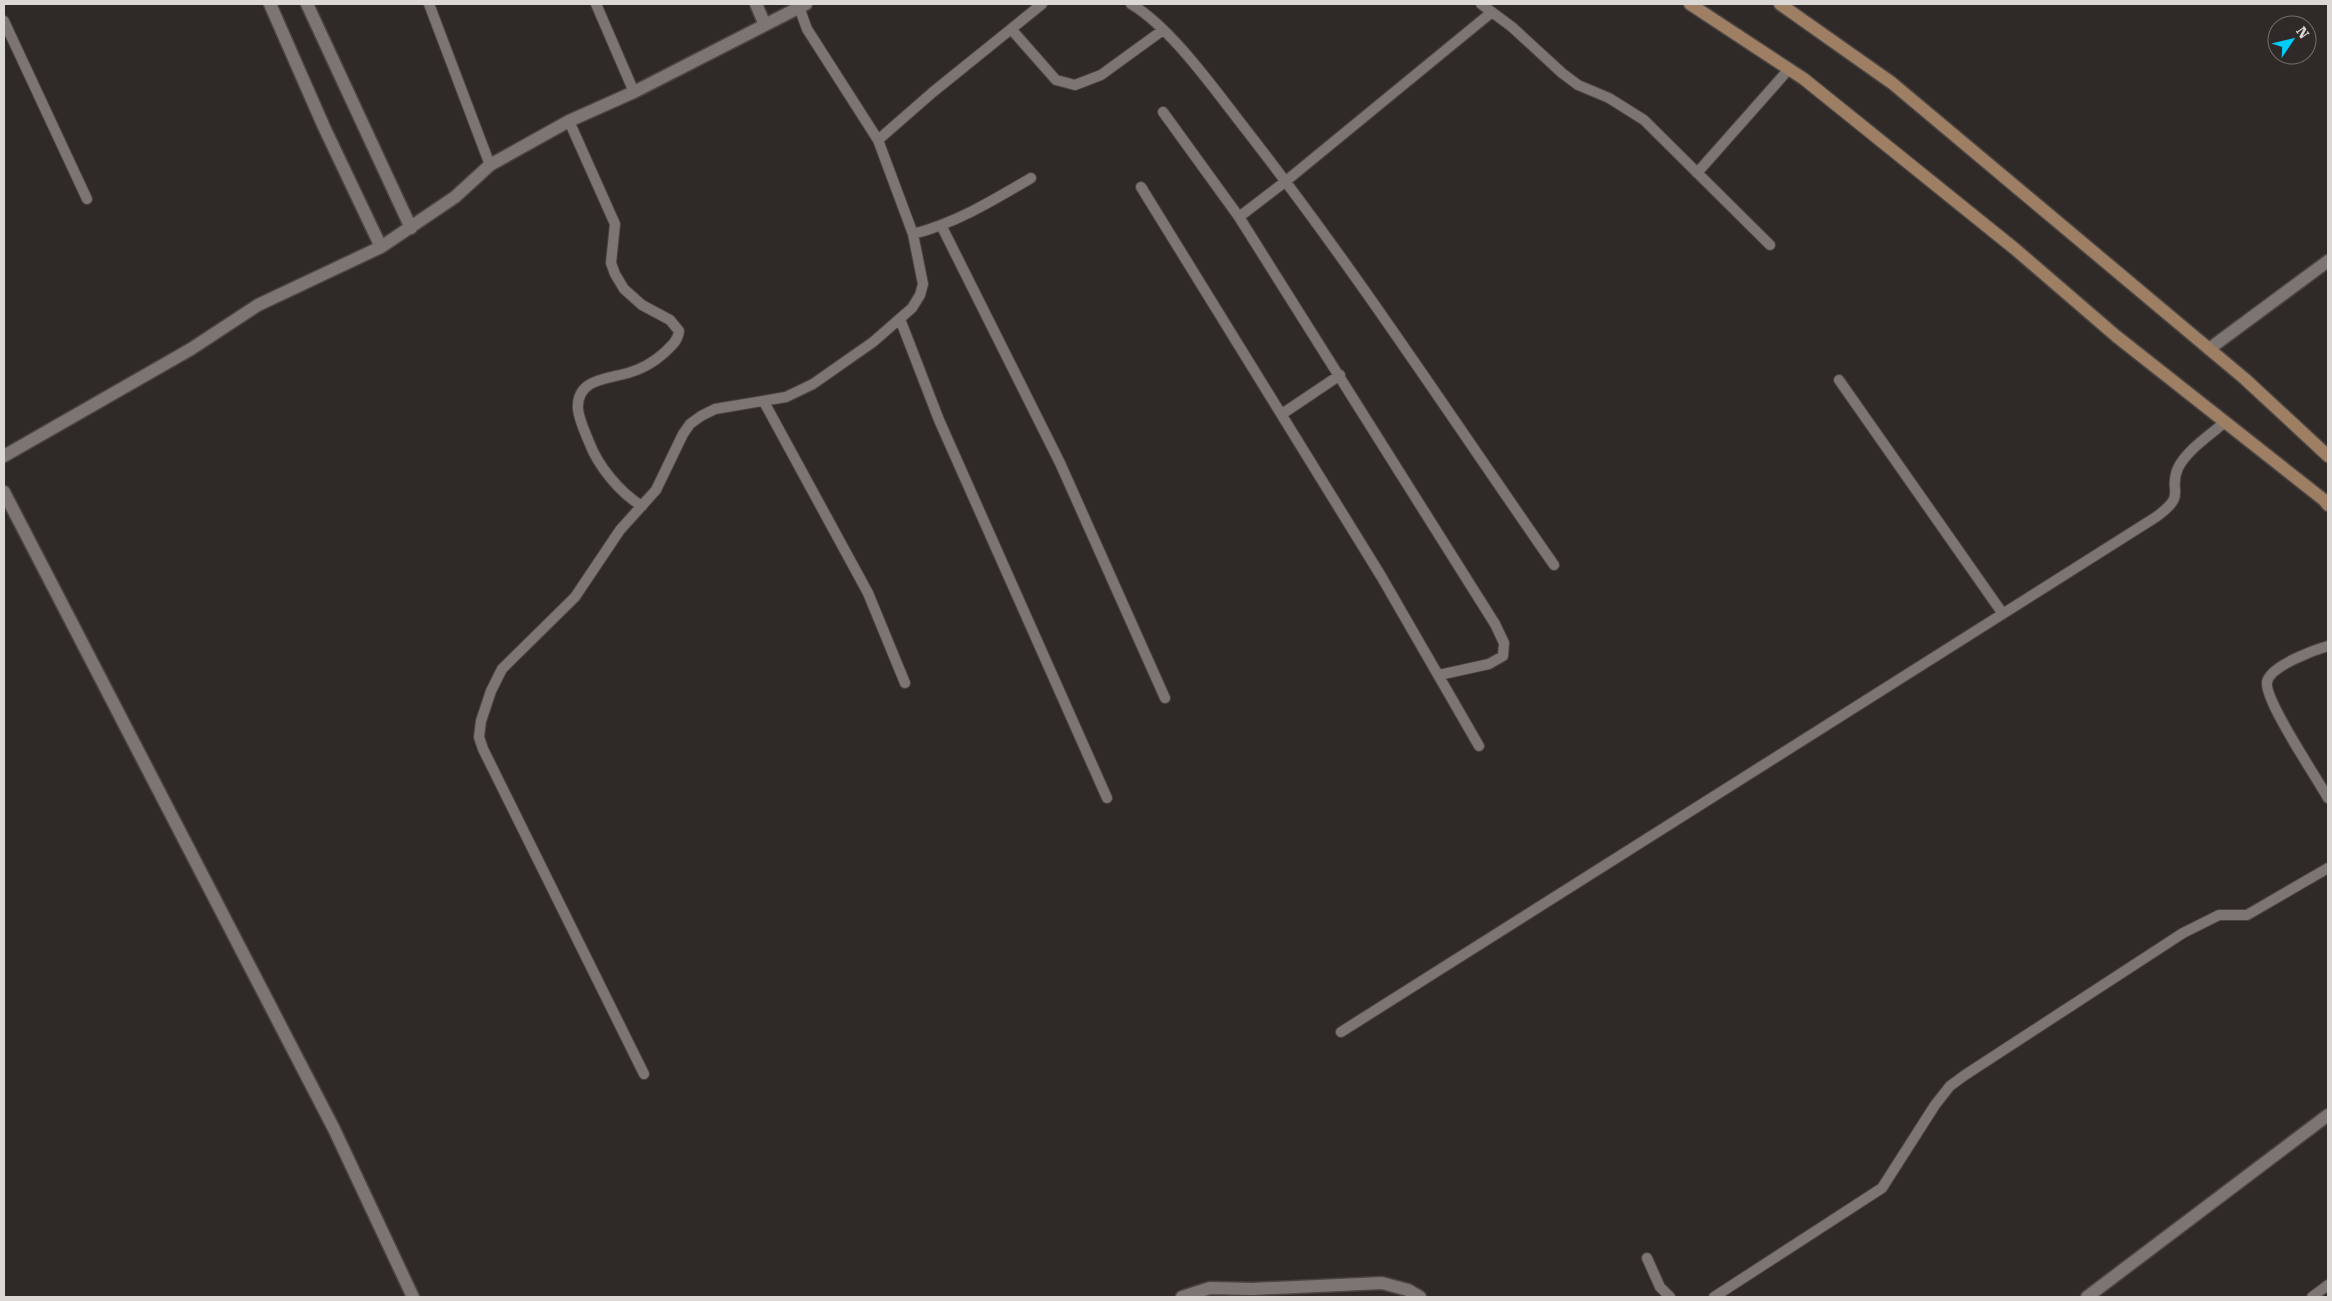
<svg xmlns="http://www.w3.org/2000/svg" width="2332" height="1301" viewBox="0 0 2332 1301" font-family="'Roboto Serif',serif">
	<rect width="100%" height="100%" fill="#2f2927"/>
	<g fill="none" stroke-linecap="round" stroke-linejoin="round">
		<defs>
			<path id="lane" d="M 429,4 L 490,165
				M 596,4 L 634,92
				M 1131,4 C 1172,28 1217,93 1247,131 C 1356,271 1453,420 1554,565
				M 1481,4 L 1512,27 L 1562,73 L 1578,85 L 1609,98 L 1644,120 L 1770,245
				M 4,21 L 87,199
				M 1011,29 L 1056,80 L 1075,85 L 1101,75 L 1163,30
				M 1163,112 L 1239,217 L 1495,624 L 1504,643 L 1503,656 L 1489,664 L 1439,675
				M 569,121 L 615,224 L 611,263 L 615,274 L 624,289 L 642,305 L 670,320 L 679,331 C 678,341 671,346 664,353 C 654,362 642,369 628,373 C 607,379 576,379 578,409 C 579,420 585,432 589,442 C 598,466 620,493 642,506
				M 878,140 L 933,92 L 1042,4
				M 1697,173 L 1789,69
				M 1141,187 L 1381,576 L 1479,746
				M 1239,217 L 1286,181 L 1492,12
				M 942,227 L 1060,463 L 1165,698
				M 913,234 C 956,223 992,201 1031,178
				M 900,319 L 939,420 L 1107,798
				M 1839,380 L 2003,614
				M 764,402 L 868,593 L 905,683
				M 1282,414 L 1340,375
				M 2328,646 C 2314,650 2270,666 2267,682 C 2264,700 2317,778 2328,798
				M 1341,1032 L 2156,517 C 2189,493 2167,493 2178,468 C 2187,450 2210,435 2225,422
				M 644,1074 L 483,749 L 479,737 L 481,721 L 491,691 L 502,669 L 575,597 L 620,530 L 656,490 L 683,434 L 690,424 L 701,416 L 715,409 L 786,397 L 813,384 L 873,342 L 912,308 L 920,295 L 923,284 L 913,234 L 878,140 L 807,29 L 799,7
				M 1647,1258 L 1660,1287 L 1670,1297
				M 1714,1297 L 1882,1188 L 1935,1105 L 1950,1086 L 1965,1075 L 2183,933 L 2219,915 L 2247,915 L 2328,868
				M 2312,1297 L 2328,1285"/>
			<path id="street" d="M 270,4 L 324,127 L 381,247
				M 307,4 L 411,228
				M 756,4 L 765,25
				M 2209,349 L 2328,261
				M 4,456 L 191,349 L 258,305 L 381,247 L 455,197 L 490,165 L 569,121 L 634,92 L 806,4
				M 4,492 L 334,1129 L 413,1297
				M 1182,1297 L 1210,1288 L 1252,1289 L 1382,1283 L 1408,1290 L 1420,1297
				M 2087,1297 L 2328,1115"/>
			<path id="secondary" d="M 1690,4 L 1804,79 L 2015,249 L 2116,336 L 2324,500 L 2328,505
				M 1780,4 L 1892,83 L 2245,379 L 2328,456"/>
		</defs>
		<use href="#lane" stroke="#4a4543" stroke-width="12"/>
		<use href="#street" stroke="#4a4543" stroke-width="15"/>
		<use href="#secondary" stroke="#4a4543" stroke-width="15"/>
		<use href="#lane" stroke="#7c7572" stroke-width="10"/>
		<use href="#street" stroke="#7c7572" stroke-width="12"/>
		<use href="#secondary" stroke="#9e7f64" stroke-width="12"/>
	</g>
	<rect width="2332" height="1301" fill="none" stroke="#dcd8d6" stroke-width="10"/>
	<g transform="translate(2292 40) rotate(55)"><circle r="24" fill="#2f2927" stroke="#746f6d"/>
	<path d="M0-4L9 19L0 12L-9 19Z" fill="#01cbf9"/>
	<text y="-8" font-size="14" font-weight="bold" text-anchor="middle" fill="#dcd8d6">N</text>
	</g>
</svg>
